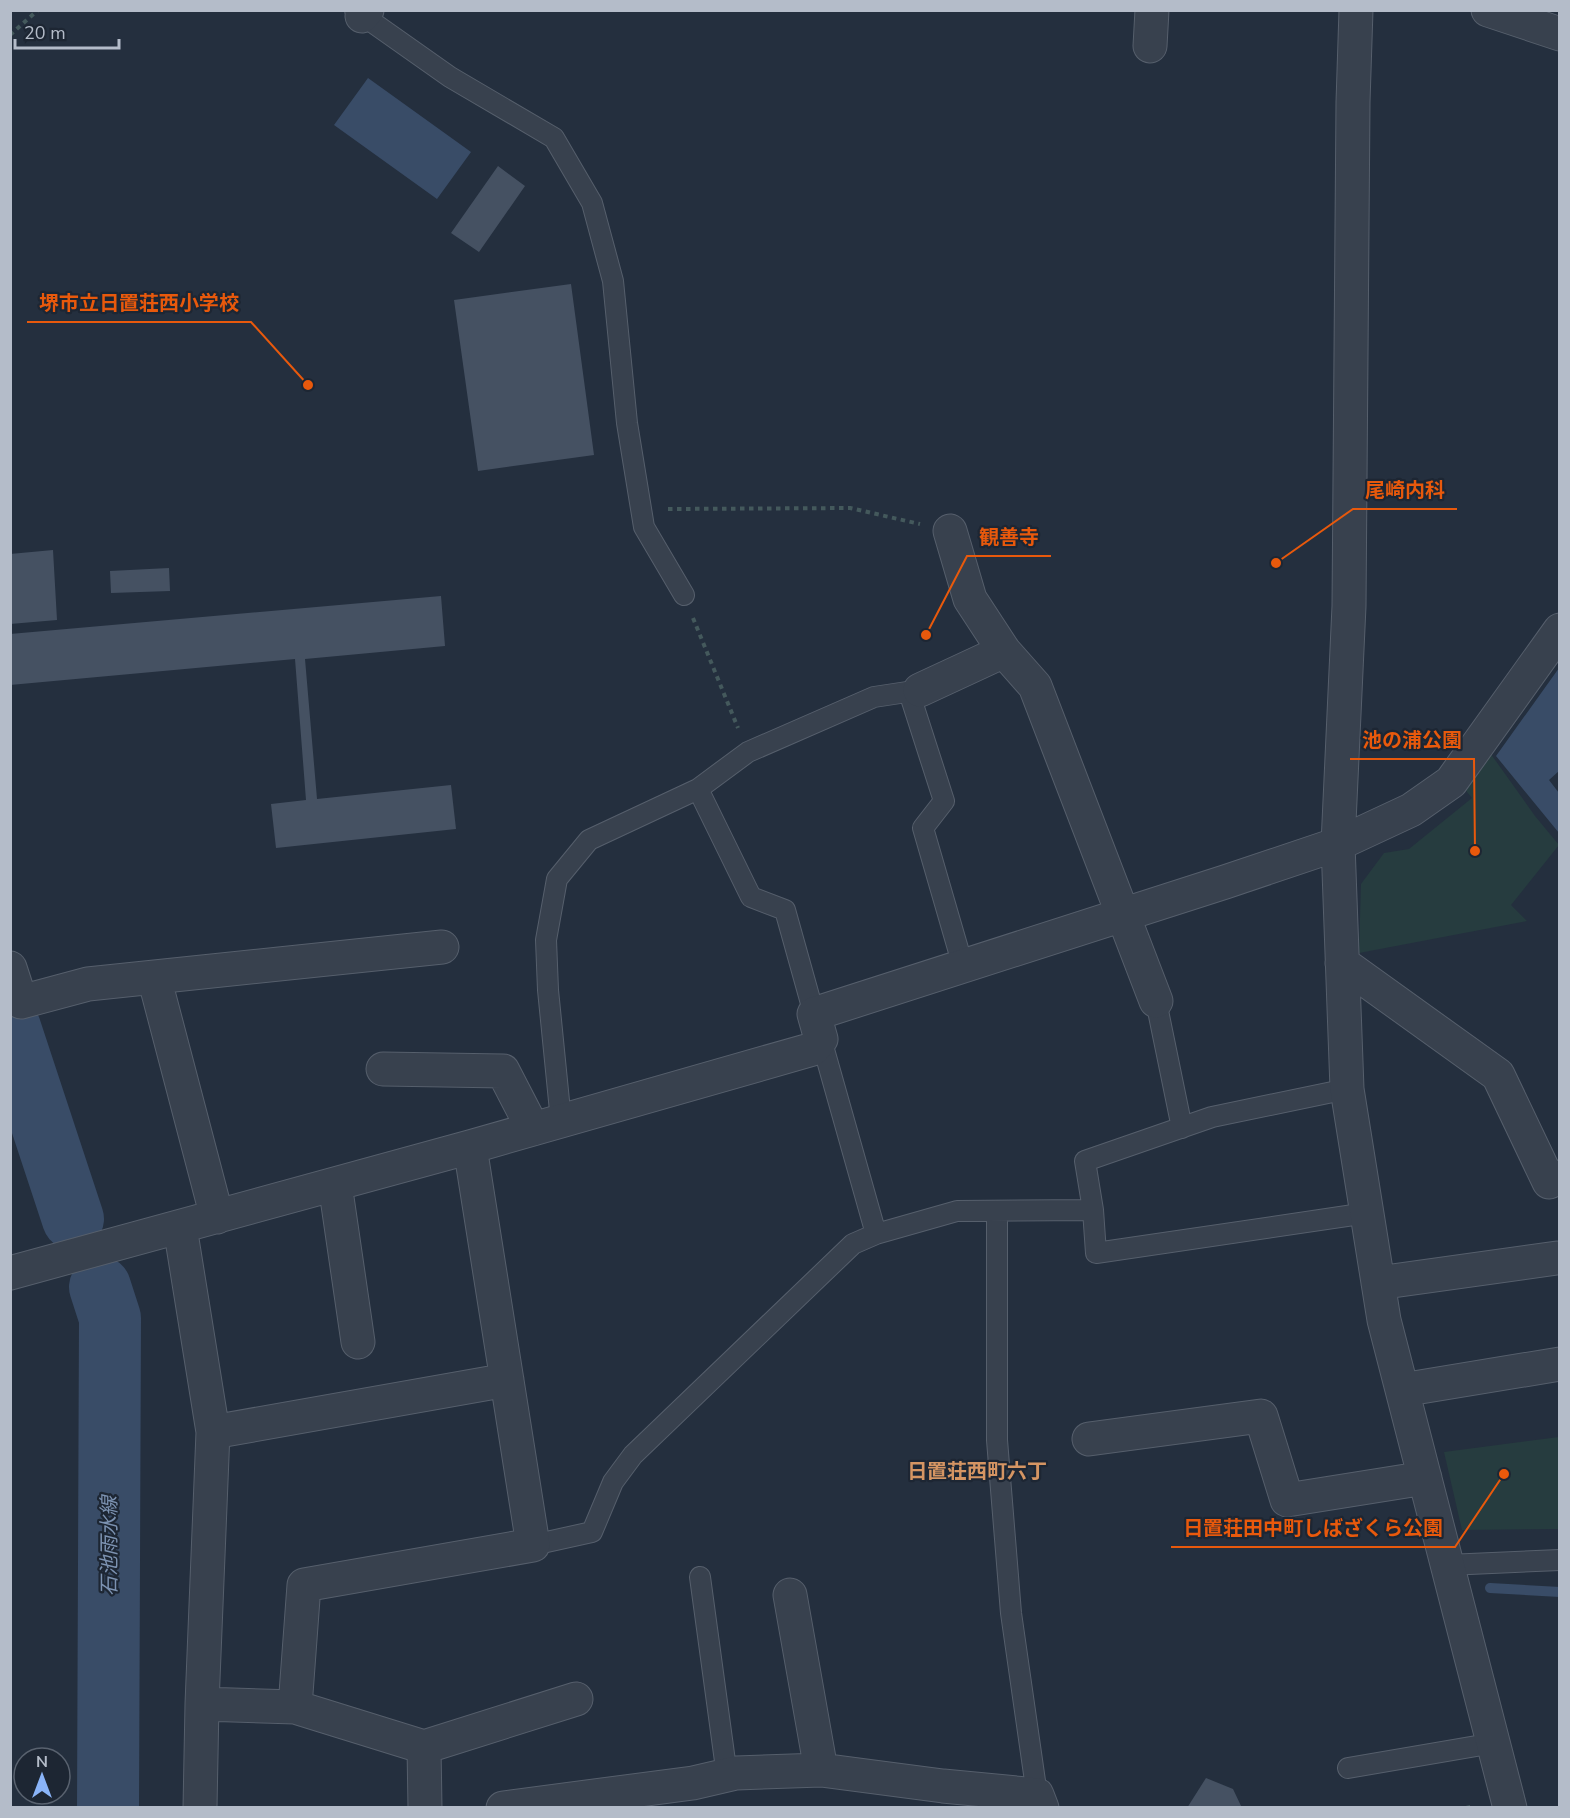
<svg xmlns="http://www.w3.org/2000/svg" width="1570" height="1818" viewBox="0 0 1570 1818" font-family="'Nunito Sans','Noto Sans JP',sans-serif">
	<rect width="100%" height="100%" fill="#242f3e"/>
	<path fill="#263c3f" d="M 1488,750 L 1535,816 L 1559,845 L 1511,905 L 1527,921 L 1359,953 L 1361,884 L 1384,853 L 1409,849 L 1472,798 L 1463,787 Z
		M 1559,1437 L 1559,1529 L 1462,1530 L 1444,1452 Z"/>
	<path fill="#394c67" d="M 368,78 L 471,152 L 437,199 L 334,125 Z
		M 1559,668 L 1559,771 L 1549,780 L 1559,793 L 1559,833 L 1496,756 Z"/>
	<g fill="none" stroke-linecap="round" stroke-linejoin="round">
		<path stroke="#394c67" stroke-width="10" d="M 1490,1588 L 1560,1592"/>
		<path stroke="#394c67" stroke-width="62" d="M 10,1028 L 73,1219
			M 100,1287 L 110,1318 L 108,1808"/>
	</g>
	<path fill="#455162" d="M 498,166 L 525,186 L 479,252 L 451,233 Z
		M 571,284 L 594,455 L 478,471 L 454,300 Z
		M 53,550 L 57,620 L 10,624 L 10,554 Z
		M 169,568 L 170,591 L 111,593 L 110,571 Z
		M 441,596 L 445,646 L 305,659 L 317,799 L 451,785 L 456,829 L 276,848 L 271,804 L 306,800 L 295,659 L 10,685 L 10,634 Z
		M 1206,1778 L 1233,1789 L 1242,1808 L 1187,1808 Z"/>
	<g fill="none" stroke-linecap="round" stroke-linejoin="round">
		<defs>
			<path id="service" d="M 355,10 L 450,77 L 554,138 L 592,203 L 613,281 L 627,423 L 644,527 L 684,595
				M 909,692 L 944,801 L 923,828 L 963,966
				M 698,789 L 751,897 L 785,910 L 814,1014
				M 1156,1001 L 1182,1128
				M 821,1039 L 876,1234 L 957,1211 L 1093,1210 L 1085,1161 L 1212,1117 L 1347,1089
				M 561,1121 L 548,990 L 546,940 L 557,879 L 589,840 L 698,789 L 748,752 L 874,697 L 920,690
				M 1093,1210 L 1096,1253 L 1367,1213
				M 997,1211 L 997,1440 L 1011,1613 L 1037,1795
				M 533,1545 L 592,1532 L 613,1482 L 633,1455 L 853,1244 L 876,1234
				M 1447,1565 L 1560,1560
				M 700,1577 L 727,1776
				M 1348,1768 L 1494,1743"/>
			<path id="minor" d="M 1356,10 L 1353,102 L 1349,606 L 1338,844 L 1347,1089 L 1384,1320 L 1510,1808
				M 1488,10 L 1560,34
				M 362,16 L 367,10
				M 1150,46 L 1152,10
				M 950,531 L 970,599 L 1004,651 L 1035,686 L 1156,1001
				M 920,690 L 1004,651
				M 1342,963 L 1498,1075 L 1549,1182 L 1560,1177
				M 10,968 L 21,1002 L 88,984 L 442,947
				M 154,977 L 217,1217
				M 383,1069 L 503,1071 L 533,1129
				M 335,1184 L 358,1342
				M 180,1227 L 213,1432 L 202,1704 L 200,1808
				M 10,1273 L 470,1147 L 813,1049 L 821,1039 L 814,1014 L 1225,882 L 1338,844 L 1411,810 L 1451,782 L 1560,630
				M 1378,1283 L 1557,1258
				M 1402,1390 L 1560,1364
				M 213,1432 L 507,1380
				M 1089,1439 L 1261,1416 L 1287,1500 L 1425,1478
				M 790,1595 L 821,1770
				M 202,1704 L 295,1707 L 304,1585 L 533,1545 L 470,1147
				M 295,1707 L 424,1747 L 425,1808
				M 424,1747 L 576,1699
				M 503,1808 L 693,1783 L 736,1773 L 821,1770 L 943,1786 L 1037,1795 L 1042,1808"/>
		</defs>
		<use href="#service" stroke="#565f6c" stroke-width="22"/>
		<use href="#minor" stroke="#565f6c" stroke-width="35"/>
		<path stroke="#44595c" stroke-width="4" stroke-dasharray="4.5 4.5" stroke-linecap="butt" d="M 10,35 L 38,10
			M 668,509 L 850,508 L 920,524
			M 693,618 L 738,728
			M 1466,1808 L 1474,1806"/>
		<use href="#service" stroke="#38414e" stroke-width="20"/>
		<use href="#minor" stroke="#38414e" stroke-width="33"/>
	</g>
	<g text-anchor="middle" dominant-baseline="central" stroke-width="4.5" stroke-linejoin="round" paint-order="stroke">
		<g font-size="20" font-weight="bold" fill="#d59563" stroke="#1d2633">
			<text x="977" y="1471">日置荘西町六丁</text>
		</g>
		<g font-size="20" font-style="italic" fill="#7c92b1" stroke="#1d2633">
			<text transform="translate(109 1546) rotate(-90)">石池雨水線</text>
		</g>
	</g>
	<path fill="none" stroke="#e8590c" stroke-width="2" d="M308 385L251 322H27M1276 563L1353 509H1457M926 635L967 556H1051M1475 851L1474 759H1350M1504 1474L1455 1547H1171"/>
	<g fill="#e8590c" stroke="#1d2633" stroke-width="2">
		<circle cx="308" cy="385" r="6"/>
		<circle cx="1276" cy="563" r="6"/>
		<circle cx="926" cy="635" r="6"/>
		<circle cx="1475" cy="851" r="6"/>
		<circle cx="1504" cy="1474" r="6"/>
	</g>
	<g font-size="20" text-anchor="middle" font-weight="bold" fill="#e8590c" stroke="#1d2633" stroke-width="4.5" stroke-linejoin="round" paint-order="stroke">
		<text x="139" y="310">堺市立日置荘西小学校</text>
		<text x="1405" y="497">尾崎内科</text>
		<text x="1009" y="544">観善寺</text>
		<text x="1412" y="747">池の浦公園</text>
		<text x="1313" y="1535">日置荘田中町しばざくら公園</text>
	</g>
	<rect width="1570" height="1818" fill="none" stroke="#b4bcc9" stroke-width="24"/>
	<g transform="translate(42 1776)"><circle r="28" fill="#1d2633" stroke="#59626f" stroke-width="1.5"/>
	<path d="M0-4.5L10 22L0 15L-10 22Z" fill="#8ab4f8"/>
	<text y="-9" font-size="16" font-weight="bold" text-anchor="middle" fill="#b4bcc9">N</text>
	</g>
	<path d="M15 39v9h104v-9" fill="none" stroke="#b4bcc9" stroke-width="3"/>
	<text x="24" y="39" font-size="18" fill="#b4bcc9" stroke="#1d2633" stroke-width="4.5" paint-order="stroke">20 m</text>
</svg>
